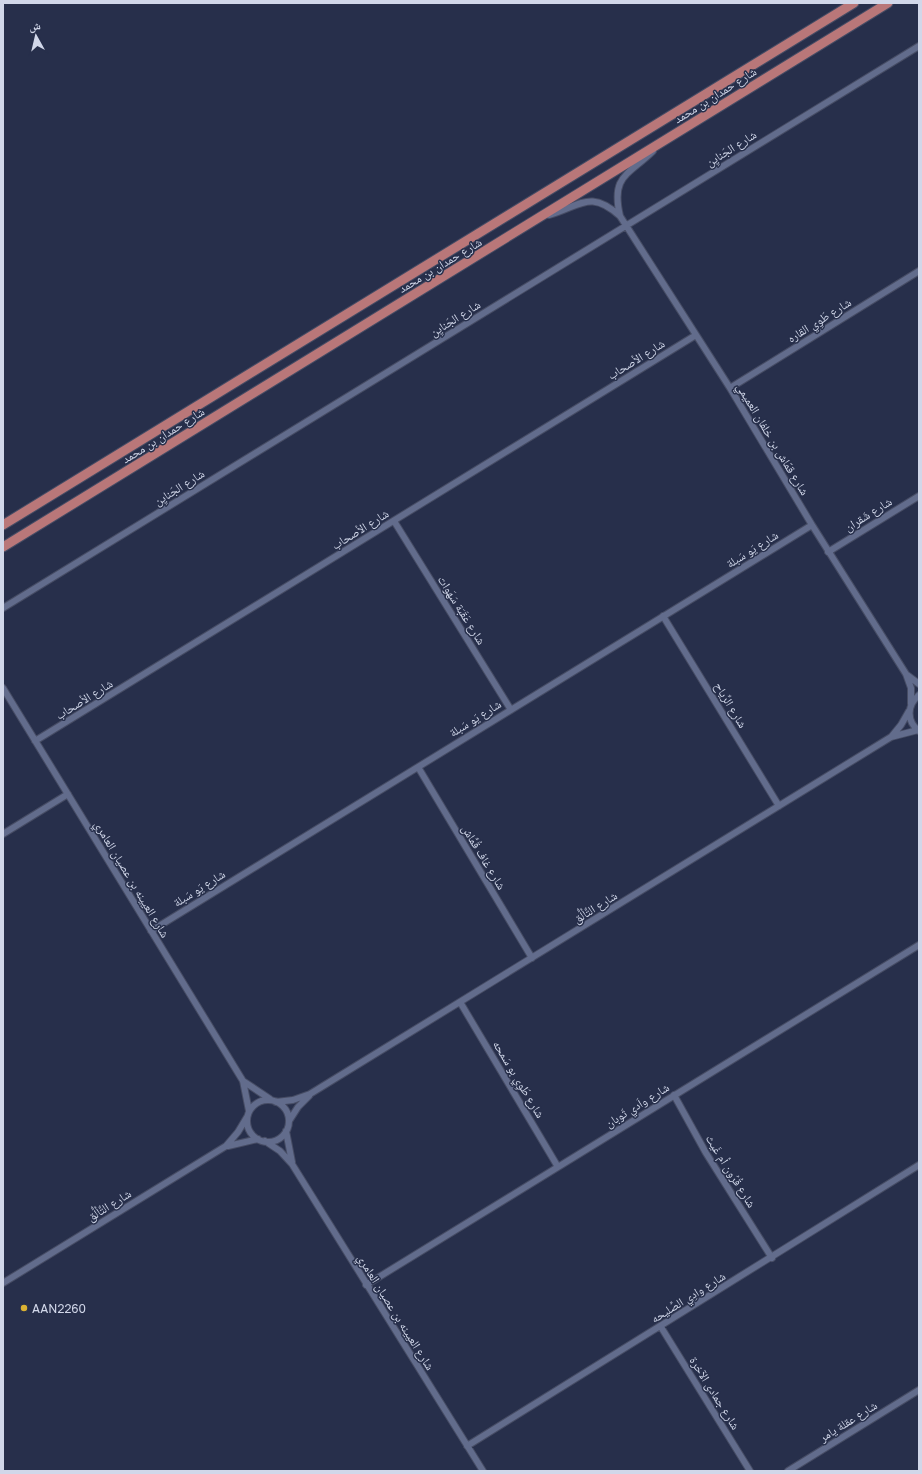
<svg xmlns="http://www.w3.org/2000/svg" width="922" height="1474" viewBox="0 0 922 1474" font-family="'Golos Text','Noto Naskh Arabic',sans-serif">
	<rect width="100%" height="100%" fill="#272f4b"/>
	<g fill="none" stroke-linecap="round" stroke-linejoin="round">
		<defs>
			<path id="street" d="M 653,151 C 627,176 611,176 620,216 L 730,388 L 812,525 L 906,674 L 911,688 L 911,704
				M 549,215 C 581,206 590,189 620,216
				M 730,388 L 919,271
				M 394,521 L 511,710
				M 828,552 L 919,496
				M 3,608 L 919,46
				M 663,616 L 779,806
				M 907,675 L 919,684
				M 3,688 L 243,1081 L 249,1111
				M 919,695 C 907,705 906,721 919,731
				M 892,736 L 901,725 L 909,711
				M 35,741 L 696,335
				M 418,767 L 532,958
				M 3,834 L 68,794
				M 151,931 L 812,525
				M 460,1002 L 558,1167
				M 243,1081 L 270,1099
				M 674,1095 L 706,1153 L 772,1258
				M247 1121a21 21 0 1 1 42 0a21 21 0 1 1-42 0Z
				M 276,1102 L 293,1100 L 310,1094 L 891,737 L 918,730
				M 289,1121 L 298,1107 L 309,1096
				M 286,1131 L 292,1162
				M 265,1141 L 280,1151 L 292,1164 L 483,1471
				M 228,1146 L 258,1139
				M 3,1283 L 226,1146 L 238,1132 L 247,1117
				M 366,1285 L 919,945
				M 661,1327 L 750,1471
				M 467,1446 L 919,1165
				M 788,1471 L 919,1390"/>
			<path id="primary" d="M 3,525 L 854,3
				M 3,547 L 888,3"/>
		</defs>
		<use href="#street" stroke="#464c64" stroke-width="8"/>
		<use href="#primary" stroke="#464c64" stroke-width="11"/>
		<use href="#street" stroke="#626c8c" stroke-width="6"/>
		<use href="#primary" stroke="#b97779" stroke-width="9"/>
	</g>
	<circle fill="#dbb233" stroke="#272f4b" stroke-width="1.5" cx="24" cy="1308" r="4"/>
	<g text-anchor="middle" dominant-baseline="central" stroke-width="3" stroke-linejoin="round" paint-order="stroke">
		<g font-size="12" fill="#d1d7e9" stroke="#272f4b">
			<text transform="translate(715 95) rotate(-32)">شارع حمدان بن محمد</text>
			<text transform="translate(731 148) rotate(-32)">شارع الجَنايِن</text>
			<text transform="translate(440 265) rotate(-31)">شارع حمدان بن محمد</text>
			<text transform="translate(455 318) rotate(-32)">شارع الجَنايِن</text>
			<text transform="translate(819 320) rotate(-32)">شارع طَوِي القاره</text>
			<text transform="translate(636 359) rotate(-32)">شارع الأصحاب</text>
			<text transform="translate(163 435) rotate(-32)">شارع حمدان بن محمد</text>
			<text transform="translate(773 439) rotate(59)">شارع قمّاش بن خلفان العميمي</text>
			<text transform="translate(179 487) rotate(-32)">شارع الجَنايِن</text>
			<text transform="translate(868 514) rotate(-32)">شارع شَقران</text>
			<text transform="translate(360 529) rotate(-32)">شارع الأصحاب</text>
			<text transform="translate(752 549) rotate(-32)">شارع يَو سَبلة</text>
			<text transform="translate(462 610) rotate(58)">شارع عَقَبَة سَهَوات</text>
			<text transform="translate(84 699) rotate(-32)">شارع الأصحاب</text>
			<text transform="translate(731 705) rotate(59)">شارع الرِّياح</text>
			<text transform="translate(475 718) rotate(-32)">شارع يَو سَبلة</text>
			<text transform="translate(484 857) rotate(59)">شارع غاف قُمَّاش</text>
			<text transform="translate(132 879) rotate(59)">شارع العيينه بن عصيان العامري</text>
			<text transform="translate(199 888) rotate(-32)">شارع يَو سَبلة</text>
			<text transform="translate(595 907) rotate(-32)">شارع التَّألُّق</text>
			<text transform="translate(519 1079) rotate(59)">شارع طَوِي بو سَمحه</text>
			<text transform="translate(637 1105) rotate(-32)">شارع واَدي ثَوبان</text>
			<text transform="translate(731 1171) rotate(58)">شارع قُرُون أم غَيث</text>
			<text transform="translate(109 1205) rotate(-32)">شارع التَّألُّق</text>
			<text transform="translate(688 1297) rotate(-32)">شارع وادِي الصِّليحه</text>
			<text transform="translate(396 1312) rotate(58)">شارع العيينه بن عصيان العامري</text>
			<text transform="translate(715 1393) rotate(58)">شارع جمادى الآخرة</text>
			<text transform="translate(848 1421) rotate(-32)">شارع عقلة يامر</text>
		</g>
		<g font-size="12" fill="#d1d7e9" stroke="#272f4b" text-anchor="start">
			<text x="32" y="1308">AAN2260</text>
		</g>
	</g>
	<rect width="922" height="1474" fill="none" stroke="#d1d7e9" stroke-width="8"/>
	<g transform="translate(36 36) rotate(352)" stroke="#272f4b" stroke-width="3" paint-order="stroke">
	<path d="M0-3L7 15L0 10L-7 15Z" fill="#d1d7e9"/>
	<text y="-6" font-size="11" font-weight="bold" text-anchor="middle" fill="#d1d7e9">ش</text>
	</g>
</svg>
